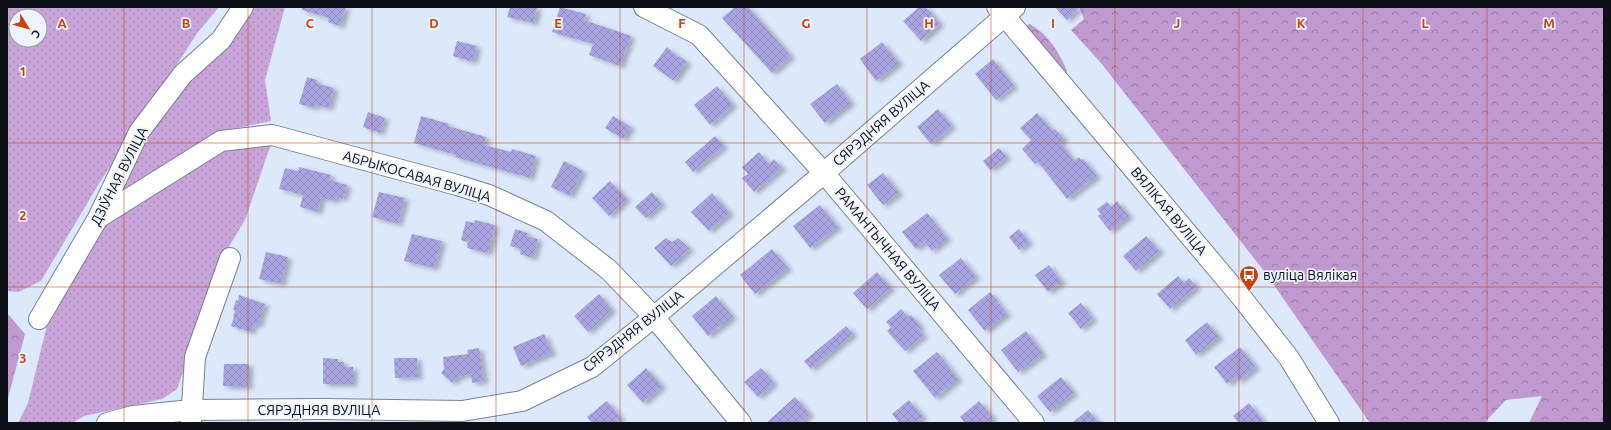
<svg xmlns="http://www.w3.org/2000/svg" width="1611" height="430" viewBox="0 0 1611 430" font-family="Ubuntu,sans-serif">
	<defs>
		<pattern id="grass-dots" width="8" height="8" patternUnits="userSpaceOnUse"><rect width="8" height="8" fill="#c8a4d8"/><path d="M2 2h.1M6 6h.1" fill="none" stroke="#ab8cb9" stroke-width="1.8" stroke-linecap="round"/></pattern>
		<pattern id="forest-crowns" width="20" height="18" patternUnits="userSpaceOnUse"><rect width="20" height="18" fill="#bf99d0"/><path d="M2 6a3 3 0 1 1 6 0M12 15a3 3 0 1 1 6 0" fill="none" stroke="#9a7ba8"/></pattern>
		<pattern id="building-cross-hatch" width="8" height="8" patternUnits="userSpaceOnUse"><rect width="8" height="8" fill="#aaa5e2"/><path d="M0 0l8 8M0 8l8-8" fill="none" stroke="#918dc1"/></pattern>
		<filter id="shadow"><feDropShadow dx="4.5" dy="2.5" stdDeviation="2" flood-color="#0004"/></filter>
	</defs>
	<rect width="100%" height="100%" fill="#dce8fb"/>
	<path fill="url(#grass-dots)" fill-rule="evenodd" d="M 7,7 L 219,7 L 198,32 L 149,107 L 98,185 L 41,281 L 18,292 L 7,291 ZM 16,16 L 40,16 L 40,40 L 16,40 Z
		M 251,7 L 285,7 L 265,80 L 271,121 L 218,132 L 123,192 L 120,189 L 139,145 L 172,100 L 223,48 Z
		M 272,141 L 245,220 L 225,253 L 177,389 L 162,399 L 84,416 L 72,423 L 18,423 L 28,403 L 48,321 L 103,220 L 226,146 Z"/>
	<path fill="url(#forest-crowns)" d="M 1079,7 L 1604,7 L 1604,423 L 1529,423 L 1542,396 L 1506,400 L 1484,423 L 1370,423 L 1264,271 L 1101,63 L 1071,30 L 1084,19 Z
		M 1030,24 C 1049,35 1059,52 1067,71 L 1060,80 L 1021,28 Z
		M 7,313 L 25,334 L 7,402 Z"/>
	<path fill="url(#building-cross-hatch)" filter="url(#shadow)" d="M 302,7 L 346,7 L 340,26 L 328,22 L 329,18 L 302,10 Z
		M 510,7 L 537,7 L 534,23 L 507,17 Z
		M 560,7 L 586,14 L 584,20 L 631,36 L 620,66 L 589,55 L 593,44 L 552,32 Z
		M 735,7 L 748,7 L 791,56 L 772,73 L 722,18 Z
		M 919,7 L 926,7 L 940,24 L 921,41 L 903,21 Z
		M 1055,7 L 1080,7 L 1067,20 Z
		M 457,41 L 477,46 L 473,62 L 453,56 Z
		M 882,42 L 899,63 L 876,81 L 860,59 Z
		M 667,47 L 678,57 L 679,56 L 687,62 L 674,81 L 653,66 Z
		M 993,59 L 1014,86 L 996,100 L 975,74 Z
		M 307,77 L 317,80 L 316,83 L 334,88 L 329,108 L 315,105 L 314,108 L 299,104 Z
		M 837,84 L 851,103 L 825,123 L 810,104 Z
		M 717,86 L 733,105 L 710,125 L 694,105 Z
		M 938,109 L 952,126 L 931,144 L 917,127 Z
		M 368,112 L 385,118 L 380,133 L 363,127 Z
		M 1037,113 L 1053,131 L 1055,129 L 1064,139 L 1060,143 L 1074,161 L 1079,157 L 1081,160 L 1083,159 L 1097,176 L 1067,199 L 1038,162 L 1035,164 L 1022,149 L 1031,140 L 1020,128 Z
		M 421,116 L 449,124 L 448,126 L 486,137 L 484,145 L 511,152 L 512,149 L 536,156 L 530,178 L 455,157 L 456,155 L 414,143 Z
		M 613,116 L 631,127 L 623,139 L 605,128 Z
		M 715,136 L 724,146 L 693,172 L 685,162 Z
		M 999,148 L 1007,157 L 990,170 L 983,161 Z
		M 759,152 L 769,164 L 774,159 L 782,168 L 754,192 L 742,178 L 748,174 L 742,167 Z
		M 564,161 L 583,171 L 570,196 L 551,187 Z
		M 299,167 L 331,175 L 330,180 L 347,185 L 343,199 L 336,197 L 335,201 L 321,198 L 318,212 L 300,207 L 303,195 L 279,189 L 285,168 L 298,171 Z
		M 883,173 L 899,193 L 883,205 L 867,185 Z
		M 610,181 L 627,199 L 609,216 L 592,198 Z
		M 379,192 L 405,198 L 398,224 L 372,217 Z
		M 652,192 L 662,204 L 646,218 L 635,207 Z
		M 712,193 L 730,213 L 709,231 L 691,212 Z
		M 1117,201 L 1129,216 L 1110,231 L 1098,216 L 1101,214 L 1097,209 L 1107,202 L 1111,207 Z
		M 820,205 L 838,227 L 810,248 L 793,226 Z
		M 927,213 L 947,238 L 932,251 L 924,242 L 916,249 L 902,232 Z
		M 475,220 L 495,225 L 488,253 L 467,248 L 468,242 L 461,240 L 466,221 L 474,223 Z
		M 515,229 L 528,233 L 527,236 L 538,239 L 533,258 L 520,254 L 521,249 L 510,246 Z
		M 1019,229 L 1029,242 L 1019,250 L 1009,237 Z
		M 412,234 L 442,241 L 434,268 L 404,261 Z
		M 1146,236 L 1160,251 L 1136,271 L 1123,256 Z
		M 666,238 L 672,242 L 678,238 L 690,249 L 671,266 L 654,248 Z
		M 772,249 L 788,268 L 755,294 L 740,275 Z
		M 266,252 L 288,257 L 281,284 L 259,279 Z
		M 961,258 L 976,277 L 955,294 L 939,275 Z
		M 1049,265 L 1062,282 L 1048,292 L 1035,275 Z
		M 877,272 L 891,288 L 867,309 L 853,293 Z
		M 1178,276 L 1184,283 L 1189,278 L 1197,287 L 1170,309 L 1157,294 Z
		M 990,292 L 1007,314 L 985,331 L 968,310 Z
		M 599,294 L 612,310 L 588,332 L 574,316 Z
		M 239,295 L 265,304 L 258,325 L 254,324 L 251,332 L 231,326 L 234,317 L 233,317 L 235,310 L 233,310 L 236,300 L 238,301 Z
		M 716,296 L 733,317 L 708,336 L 692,316 Z
		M 1081,303 L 1093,319 L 1081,329 L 1068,313 Z
		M 901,309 L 908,317 L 911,315 L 921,327 L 918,329 L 924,335 L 905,351 L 887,331 L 891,327 L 886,322 Z
		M 1207,322 L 1219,337 L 1196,355 L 1185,340 Z
		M 846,326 L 853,334 L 811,369 L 804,361 Z
		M 1026,331 L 1043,354 L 1018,372 L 1001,350 Z
		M 544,334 L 552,353 L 521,366 L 513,347 Z
		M 1240,347 L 1256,367 L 1239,381 L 1236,377 L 1227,384 L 1214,367 Z
		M 479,348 L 484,381 L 472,383 L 471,374 L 458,377 L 452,383 L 441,373 L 444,369 L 443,357 L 468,354 L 467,350 Z
		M 937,352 L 958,379 L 935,398 L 913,371 Z
		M 323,358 L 338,359 L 338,362 L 344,362 L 344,367 L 353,367 L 353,384 L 323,384 Z
		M 394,358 L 417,358 L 418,377 L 395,378 Z
		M 224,364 L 249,364 L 248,387 L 223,386 Z
		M 646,368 L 662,386 L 643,403 L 627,385 Z
		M 761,368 L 774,383 L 758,397 L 744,382 Z
		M 1061,377 L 1074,393 L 1050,412 L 1037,396 Z
		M 795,397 L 810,414 L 800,423 L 766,423 Z
		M 909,400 L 923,417 L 915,423 L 899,423 L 892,414 Z
		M 607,401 L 621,418 L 615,423 L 592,423 L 587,417 Z
		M 979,401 L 993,418 L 988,423 L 965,423 L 960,417 Z
		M 1249,403 L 1265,423 L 1239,423 L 1233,416 Z
		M 1088,410 L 1099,423 L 1072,423 Z"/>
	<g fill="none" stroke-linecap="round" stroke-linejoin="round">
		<defs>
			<path id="minor" d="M 644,7 L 699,35 L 824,173 L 1034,423
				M 997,7 L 1242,298 L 1289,358 L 1329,423
				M 98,218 L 221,141 L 272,135 L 457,185 L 489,195 L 546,221 L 609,270 L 654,317 L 741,423
				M 39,319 L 98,218 L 139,132 L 183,74 L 221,40 L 243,7
				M 191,422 L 195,357 L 230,258
				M 107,423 L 133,416 L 191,410 L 324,409 L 462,411 L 522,401 L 592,367 L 654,317 L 824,173 L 1015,7"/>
		</defs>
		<use href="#minor" stroke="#778293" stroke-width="22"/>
		<use href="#minor" stroke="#fff" stroke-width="20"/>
	</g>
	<path fill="none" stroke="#c9410f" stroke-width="1" stroke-opacity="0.55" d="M 124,7 L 124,423M 248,7 L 248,423M 372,7 L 372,423M 496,7 L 496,423M 620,7 L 620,423M 744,7 L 744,423M 867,7 L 867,423M 991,7 L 991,423M 1115,7 L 1115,423M 1239,7 L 1239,423M 1363,7 L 1363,423M 1487,7 L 1487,423M 7,143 L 1604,143M 7,287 L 1604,287"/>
	<defs>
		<symbol id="bus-pin" viewBox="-11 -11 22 30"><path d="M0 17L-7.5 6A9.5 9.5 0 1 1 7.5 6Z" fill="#c9410f" stroke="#eff4fc"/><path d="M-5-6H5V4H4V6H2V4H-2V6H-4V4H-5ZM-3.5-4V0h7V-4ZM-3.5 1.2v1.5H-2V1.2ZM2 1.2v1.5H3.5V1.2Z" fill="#fff"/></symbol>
	</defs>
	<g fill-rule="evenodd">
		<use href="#bus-pin" x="1238" y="264" width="22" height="30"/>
	</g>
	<g text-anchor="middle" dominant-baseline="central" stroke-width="3.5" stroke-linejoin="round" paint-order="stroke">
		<g font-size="14" fill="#0d1117" stroke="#eff4fc">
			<text transform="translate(881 123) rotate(-41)">СЯРЭДНЯЯ ВУЛІЦА</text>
			<text transform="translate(119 176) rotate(-63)">ДЗІЎНАЯ ВУЛІЦА</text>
			<text transform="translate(417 176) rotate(16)">АБРЫКОСАВАЯ ВУЛІЦА</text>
			<text transform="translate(1169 211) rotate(50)">ВЯЛІКАЯ ВУЛІЦА</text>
			<text transform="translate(888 249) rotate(50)">РАМАНТЫЧНАЯ ВУЛІЦА</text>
			<text transform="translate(633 331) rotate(-38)">СЯРЭДНЯЯ ВУЛІЦА</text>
			<text x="319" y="410">СЯРЭДНЯЯ ВУЛІЦА</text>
		</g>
		<g font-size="14" fill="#0d1117" stroke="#eff4fc" text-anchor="start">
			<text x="1263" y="275">вуліца Вялікая</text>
		</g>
	</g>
	<g font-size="13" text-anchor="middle" font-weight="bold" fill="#c9410f" stroke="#eff4fc" stroke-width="3.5" stroke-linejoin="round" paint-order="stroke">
		<text x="62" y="28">A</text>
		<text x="186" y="28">B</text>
		<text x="310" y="28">C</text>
		<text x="434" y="28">D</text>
		<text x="558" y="28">E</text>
		<text x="682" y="28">F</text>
		<text x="806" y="28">G</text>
		<text x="929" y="28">H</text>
		<text x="1053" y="28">I</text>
		<text x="1177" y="28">J</text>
		<text x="1301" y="28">K</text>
		<text x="1425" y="28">L</text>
		<text x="1549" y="28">M</text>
		<text x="23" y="76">1</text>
		<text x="23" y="220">2</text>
		<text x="23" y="363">3</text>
	</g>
	<rect width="1611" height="430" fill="none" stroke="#0d1117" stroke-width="16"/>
	<g transform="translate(28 28) rotate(127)"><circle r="19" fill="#eff4fc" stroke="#9599a0"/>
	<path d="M0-3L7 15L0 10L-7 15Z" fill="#c9410f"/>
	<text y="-6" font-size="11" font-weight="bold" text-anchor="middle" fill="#0d1117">С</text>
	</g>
</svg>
